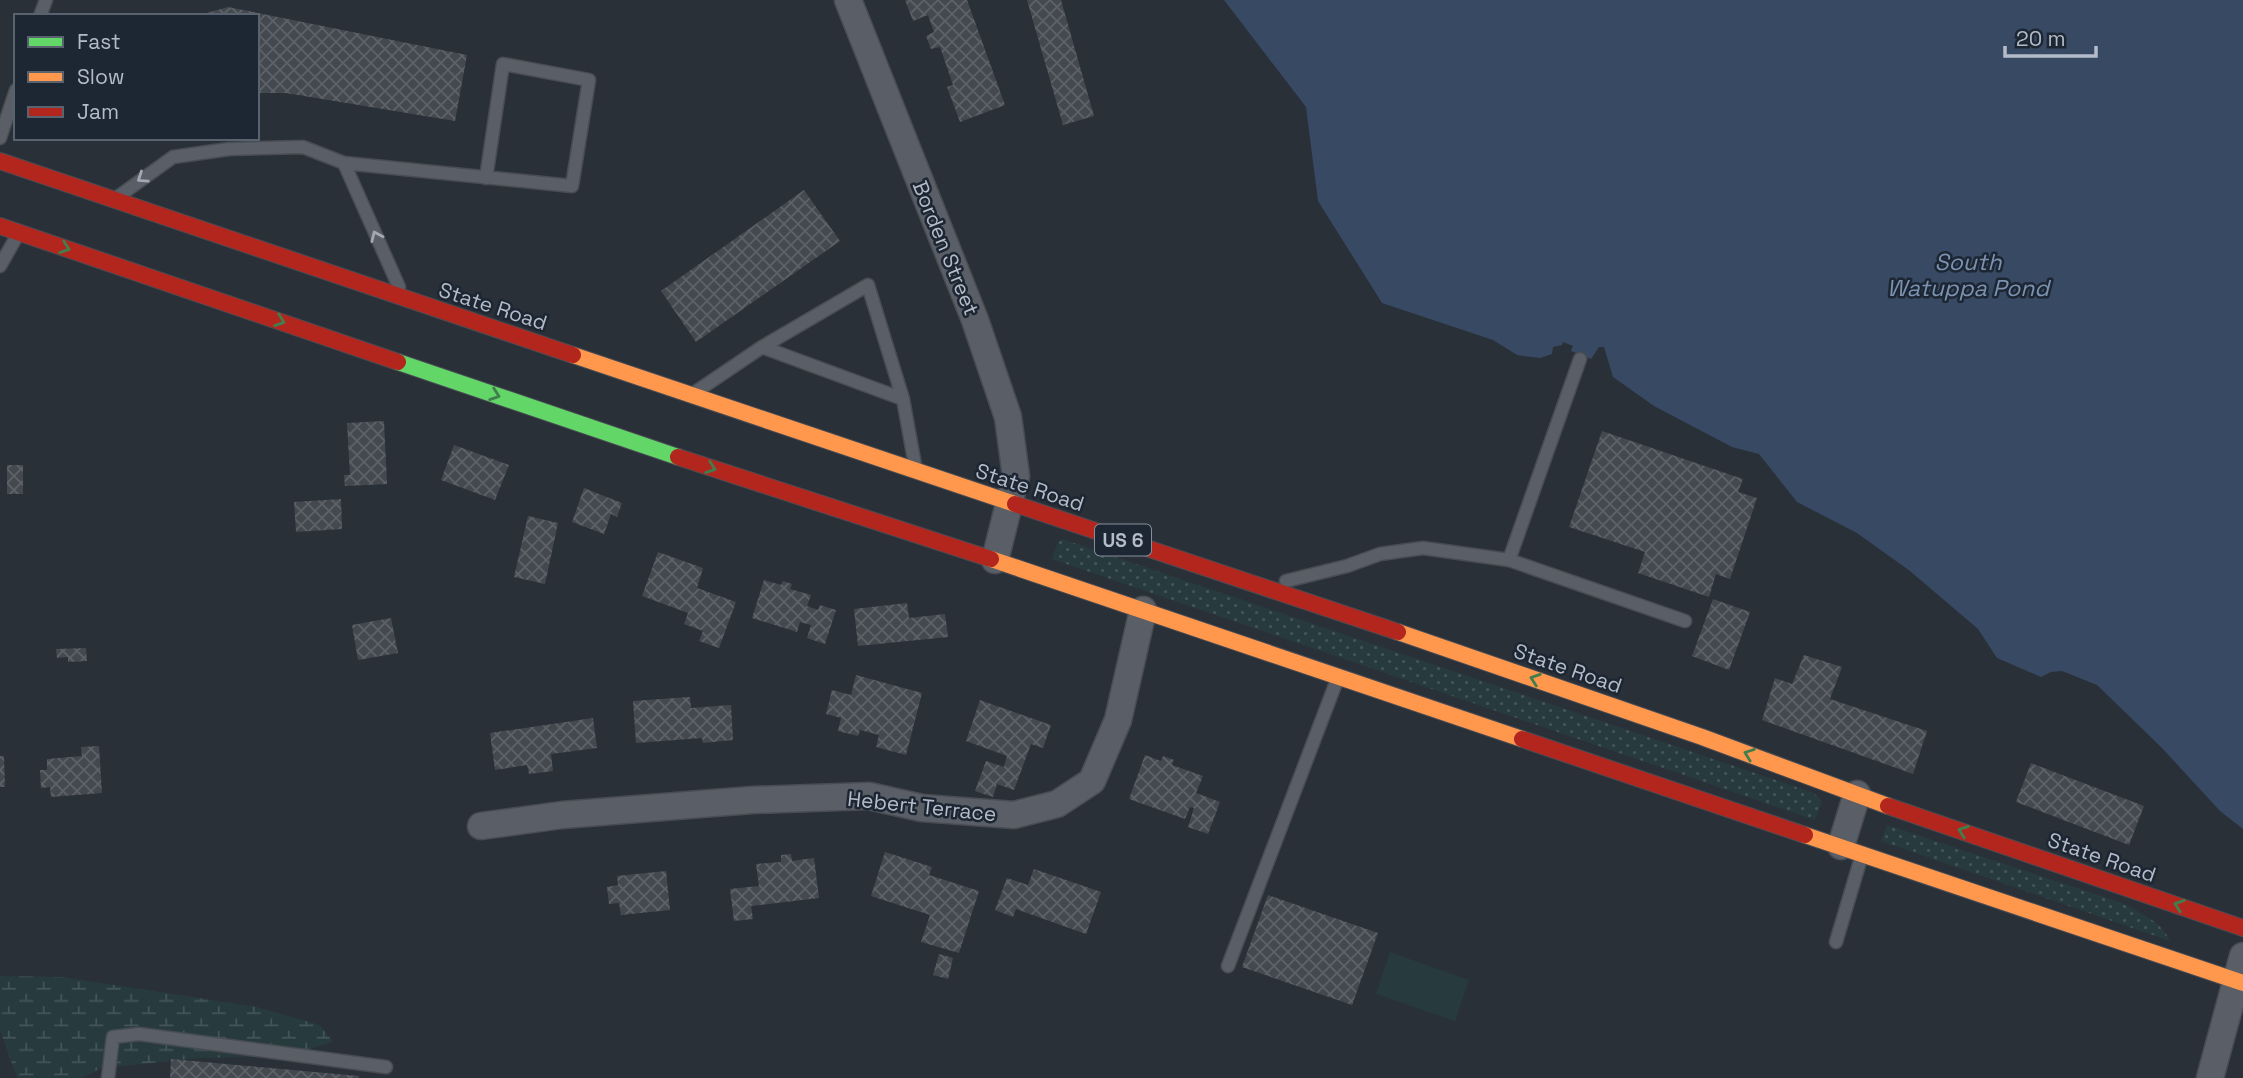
<svg xmlns="http://www.w3.org/2000/svg" width="2243" height="1078" viewBox="0 0 2243 1078" font-family="'Space Grotesk',sans-serif">
	<defs>
		<pattern id="grass-dots" width="8" height="8" patternUnits="userSpaceOnUse" patternTransform="scale(1.75)"><rect width="8" height="8" fill="#273a3e"/><path d="M2 2h.1M6 6h.1" fill="none" stroke="#445559" stroke-width="1.8" stroke-linecap="round"/></pattern>
		<pattern id="wetland-marsh" width="20" height="14" patternUnits="userSpaceOnUse" patternTransform="scale(1.75)"><rect width="20" height="14" fill="#273a3e"/><path d="M1 5h8M5 5V1M11 12h8M15 12V8" fill="none" stroke="#445559"/></pattern>
		<pattern id="building-cross-hatch" width="8" height="8" patternUnits="userSpaceOnUse" patternTransform="scale(1.75)"><rect width="8" height="8" fill="#444950"/><path d="M0 0l8 8M0 8l8-8" fill="none" stroke="#5d6168"/></pattern>
	</defs>
	<rect width="100%" height="100%" fill="#2a3038"/>
	<path fill="url(#grass-dots)" d="M 1062,539 L 1814,793 L 1822,801 L 1815,820 L 1052,559 L 1058,542 Z
		M 1887,825 L 2122,903 C 2140,913 2161,921 2170,941 L 1881,841 Z"/>
	<path fill="url(#wetland-marsh)" d="M 0,976 L 62,977 L 257,1007 L 320,1025 L 333,1042 L 286,1056 L 201,1058 L 102,1068 L 81,1078 L 17,1078 L 0,1030 Z"/>
	<path fill="#273a3e" d="M 1390,952 L 1469,980 L 1455,1021 L 1376,994 Z"/>
	<path fill="#384963" d="M 1224,0 L 2243,0 L 2243,829 L 2220,811 L 2161,747 L 2097,685 L 2062,671 L 2051,672 L 2041,677 L 1997,658 L 1978,629 L 1910,571 L 1857,533 L 1797,502 L 1759,454 L 1732,447 L 1654,406 L 1613,377 L 1604,347 L 1599,347 L 1591,359 L 1571,351 L 1573,346 L 1563,342 L 1562,345 L 1553,347 L 1552,354 L 1540,358 L 1517,355 L 1493,340 L 1382,303 L 1318,201 L 1306,107 Z"/>
	<path fill="url(#building-cross-hatch)" d="M 905,0 L 967,0 L 1005,105 L 960,122 L 947,87 L 953,85 L 940,47 L 931,49 L 926,36 L 934,32 L 928,15 L 913,21 Z
		M 1027,0 L 1061,0 L 1094,116 L 1063,125 Z
		M 228,7 L 467,55 L 455,121 L 286,93 L 257,93 L 257,16 L 196,16 Z
		M 804,190 L 840,241 L 696,342 L 661,291 Z
		M 384,421 L 387,484 L 345,486 L 344,475 L 350,475 L 347,423 Z
		M 1602,431 L 1743,479 L 1738,492 L 1757,498 L 1730,579 L 1716,574 L 1709,597 L 1638,573 L 1645,552 L 1569,527 Z
		M 454,445 L 509,465 L 495,500 L 441,480 Z
		M 7,465 L 23,465 L 23,494 L 7,494 Z
		M 584,488 L 622,503 L 617,517 L 611,514 L 604,534 L 572,522 Z
		M 341,499 L 342,529 L 296,532 L 294,502 Z
		M 528,516 L 558,523 L 545,584 L 514,577 Z
		M 658,552 L 703,568 L 697,588 L 736,602 L 719,648 L 699,641 L 703,631 L 684,624 L 688,613 L 642,596 Z
		M 764,580 L 781,585 L 783,581 L 792,584 L 790,589 L 811,595 L 807,606 L 818,610 L 820,605 L 836,610 L 825,644 L 807,638 L 811,625 L 800,622 L 797,632 L 752,618 Z
		M 1713,599 L 1750,612 L 1729,670 L 1692,656 Z
		M 907,603 L 909,618 L 945,614 L 948,637 L 858,646 L 854,609 Z
		M 391,618 L 398,653 L 358,660 L 352,625 Z
		M 86,648 L 87,661 L 68,662 L 68,657 L 57,658 L 56,649 Z
		M 1804,655 L 1842,667 L 1830,699 L 1927,731 L 1913,774 L 1762,720 L 1775,678 L 1792,684 Z
		M 856,675 L 922,693 L 906,755 L 876,747 L 879,735 L 860,730 L 858,736 L 838,731 L 841,718 L 826,714 L 832,690 L 851,695 Z
		M 690,697 L 691,708 L 731,705 L 733,740 L 703,743 L 702,738 L 636,743 L 633,701 Z
		M 980,700 L 1051,725 L 1043,748 L 1031,744 L 1014,790 L 997,784 L 993,797 L 975,791 L 986,761 L 1004,767 L 1007,756 L 966,741 Z
		M 593,718 L 597,748 L 551,754 L 553,771 L 529,774 L 527,765 L 495,770 L 490,733 Z
		M 99,746 L 102,793 L 51,797 L 50,787 L 41,788 L 40,770 L 47,770 L 47,759 L 82,756 L 81,747 Z
		M 1145,755 L 1161,761 L 1163,756 L 1174,760 L 1172,765 L 1203,776 L 1196,793 L 1220,802 L 1208,834 L 1188,827 L 1194,808 L 1190,807 L 1185,819 L 1129,799 Z
		M 0,756 L 4,756 L 5,787 L 0,787 Z
		M 2031,763 L 2144,806 L 2129,845 L 2016,802 Z
		M 885,852 L 932,867 L 929,875 L 979,891 L 959,953 L 921,942 L 930,915 L 871,896 Z
		M 791,854 L 792,861 L 814,858 L 819,898 L 751,906 L 753,919 L 734,921 L 730,889 L 759,886 L 756,864 L 781,862 L 781,855 Z
		M 1034,869 L 1101,892 L 1086,934 L 1016,909 L 1013,917 L 995,910 L 1007,878 L 1028,885 Z
		M 666,871 L 670,910 L 621,915 L 619,903 L 609,904 L 607,887 L 618,885 L 617,876 Z
		M 1268,895 L 1378,933 L 1352,1005 L 1242,967 Z
		M 939,954 L 953,958 L 948,979 L 933,975 Z
		M 171,1059 L 359,1076 L 359,1078 L 170,1078 Z"/>
	<g fill="none" stroke-linecap="round" stroke-linejoin="round">
		<defs>
			<path id="lane" d="M 40,16 L 46,0
				M 0,138 L 16,90
				M 344,163 L 399,287
				M 119,196 L 173,157 L 229,149 L 303,147 L 344,163 L 572,186 L 589,80 L 503,64 L 486,178
				M 0,266 L 17,236
				M 762,347 L 903,399
				M 697,391 L 762,347 L 868,285 L 903,399 L 915,465
				M 1509,560 L 1580,359
				M 1286,581 L 1347,566 L 1380,554 L 1423,548 L 1509,560 L 1685,621
				M 1836,942 L 1861,858
				M 1228,966 L 1337,680
				M 108,1078 L 113,1037 L 139,1034 L 386,1067"/>
			<path id="street" d="M 848,0 L 975,320 L 1008,417 L 1016,476 L 995,560
				M 481,826 L 562,815 L 752,800 L 869,796 L 922,808 L 1014,815 L 1057,804 L 1092,781 L 1118,720 L 1143,610
				M 1841,846 L 1857,794
				M 2210,1078 L 2243,956"/>
			<path id="fast" d="M 398,362 L 678,457"/>
			<path id="slow" d="M 573,355 L 1015,504
				M 991,559 L 1522,739
				M 1398,632 L 1702,737 L 1888,806
				M 1805,835 L 2243,983"/>
			<path id="jam" d="M 0,161 L 573,355
				M 0,226 L 398,362
				M 678,457 L 991,559
				M 1015,504 L 1398,632
				M 1522,739 L 1805,835
				M 1888,806 L 2243,928"/>
		</defs>
		<use href="#lane" stroke="#484c53" stroke-width="15"/>
		<use href="#street" stroke="#484c53" stroke-width="29"/>
		<use href="#fast" stroke="#484c55" stroke-width="18"/>
		<use href="#slow" stroke="#484c55" stroke-width="18"/>
		<use href="#jam" stroke="#484c55" stroke-width="18"/>
		<use href="#lane" stroke="#5a5e66" stroke-width="12"/>
		<use href="#street" stroke="#5a5e66" stroke-width="26"/>
		<use href="#fast" stroke="#63d668" stroke-width="16"/>
		<use href="#slow" stroke="#ff974d" stroke-width="16"/>
		<use href="#jam" stroke="#b3261e" stroke-width="16"/>
	</g>
	<defs><path id="oneway-chevron" d="M-2-3.5L2.5 0L-2 3.5" fill="none" stroke-width="1.6" stroke-linecap="round" stroke-linejoin="round" transform="scale(1.75)"/></defs>
	<g stroke="#a2a9b5">
		<use href="#oneway-chevron" transform="translate(142 178) rotate(146)"/>
		<use href="#oneway-chevron" transform="translate(376 236) rotate(-114)"/>
	</g>
	<g stroke="#407e4e">
		<use href="#oneway-chevron" transform="translate(65 248) rotate(19)"/>
		<use href="#oneway-chevron" transform="translate(280 321) rotate(19)"/>
		<use href="#oneway-chevron" transform="translate(495 395) rotate(19)"/>
		<use href="#oneway-chevron" transform="translate(711 468) rotate(19)"/>
		<use href="#oneway-chevron" transform="translate(1535 679) rotate(-161)"/>
		<use href="#oneway-chevron" transform="translate(1749 754) rotate(-160)"/>
		<use href="#oneway-chevron" transform="translate(1963 831) rotate(-161)"/>
		<use href="#oneway-chevron" transform="translate(2179 905) rotate(-161)"/>
	</g>
	<g text-anchor="middle" dominant-baseline="central" stroke-width="5" stroke-linejoin="round" paint-order="stroke">
		<rect fill="#1d2633" stroke="#878f9c" stroke-width="2" x="1095" y="524.5" width="56" height="31" rx="5"/>
		<g font-size="19" font-weight="bold" fill="#b4bcc9">
			<text x="1123" y="540">US 6</text>
		</g>
		<g font-size="21" fill="#b4bcc9" stroke="#1d2633">
			<text transform="translate(946 248) rotate(68)">Borden Street</text>
			<text transform="translate(493 306) rotate(18)">State Road</text>
			<text transform="translate(1030 487) rotate(18)">State Road</text>
			<text transform="translate(1568 668) rotate(19)">State Road</text>
			<text transform="translate(922 806) rotate(6)">Hebert Terrace</text>
			<text transform="translate(2102 857) rotate(19)">State Road</text>
		</g>
		<g font-size="23" font-style="italic" fill="#7c92b1" stroke="#1d2633">
			<text x="1968" y="262">South<tspan x="1968" dy="26">Watuppa Pond</tspan></text>
		</g>
	</g>
	<rect x="14" y="14" width="245" height="126" fill="#1d2633" stroke="#59626f" stroke-width="2"/>
	<rect x="28" y="37" width="35" height="10" fill="#63d668" stroke="#59626f" stroke-width="2"/>
	<text x="77" y="49" font-size="21" fill="#b4bcc9">Fast</text>
	<rect x="28" y="72" width="35" height="10" fill="#ff974d" stroke="#59626f" stroke-width="2"/>
	<text x="77" y="84" font-size="21" fill="#b4bcc9">Slow</text>
	<rect x="28" y="107" width="35" height="10" fill="#b3261e" stroke="#59626f" stroke-width="2"/>
	<text x="77" y="119" font-size="21" fill="#b4bcc9">Jam</text>
	<path d="M2005 46v10h91v-10" fill="none" stroke="#b4bcc9" stroke-width="3.5"/>
	<text x="2016" y="46" font-size="21" fill="#b4bcc9" stroke="#1d2633" stroke-width="5" paint-order="stroke">20 m</text>
</svg>
